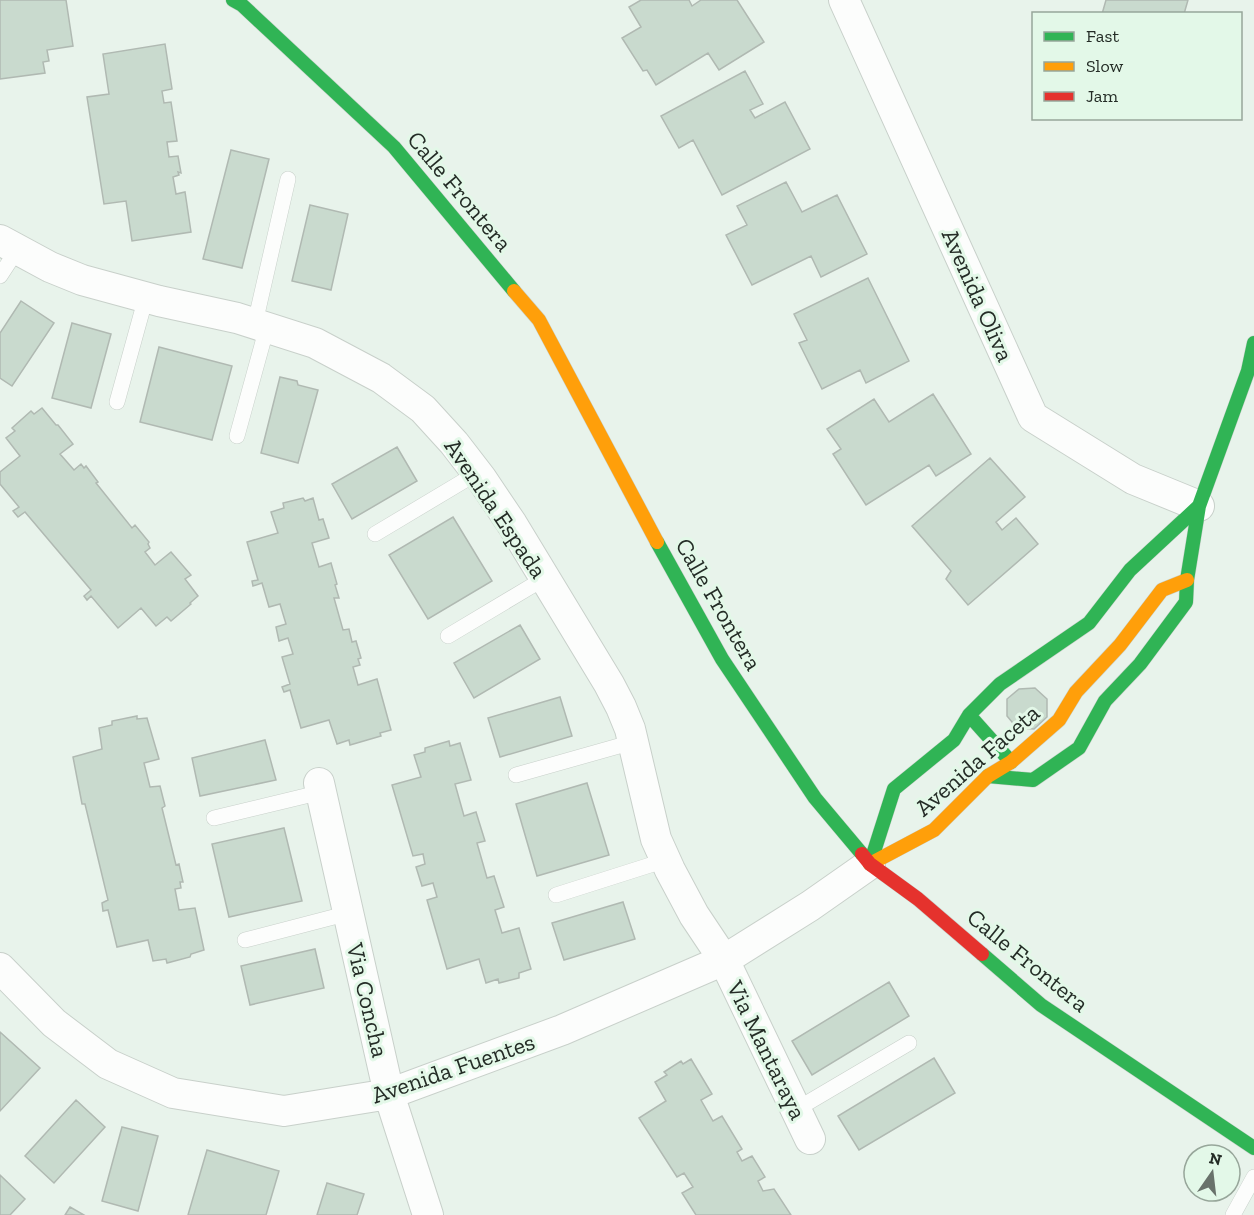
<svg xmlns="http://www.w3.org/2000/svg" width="1254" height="1215" viewBox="0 0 1254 1215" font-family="'Zilla Slab',serif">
	<rect width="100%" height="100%" fill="#e8f3eb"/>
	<path fill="#c9dace" stroke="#b0b9b2" stroke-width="1.5" d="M 0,0 L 66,0 L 73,46 L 47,50 L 49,61 L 43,62 L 45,73 L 0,79 Z
		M 641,0 L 689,0 L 692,6 L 701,0 L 737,0 L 764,42 L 719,70 L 708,53 L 656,85 L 647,70 L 643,71 L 622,38 L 641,27 L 629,7 Z
		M 1106,0 L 1188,0 L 1184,14 L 1102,14 Z
		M 165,44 L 172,89 L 162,91 L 164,103 L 171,102 L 177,141 L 167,142 L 169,157 L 178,156 L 181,173 L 178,172 L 179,175 L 173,177 L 176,194 L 185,192 L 191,232 L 132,241 L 126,201 L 104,204 L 87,97 L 109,94 L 103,54 Z
		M 745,71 L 763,104 L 750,110 L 755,118 L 785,102 L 810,149 L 722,195 L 693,140 L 679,148 L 661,116 Z
		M 231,150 L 269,159 L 242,268 L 203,259 Z
		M 786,182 L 802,212 L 837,195 L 867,254 L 821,277 L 811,256 L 752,285 L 726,235 L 747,225 L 737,206 Z
		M 310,205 L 348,214 L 331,290 L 292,281 Z
		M 868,278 L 909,361 L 866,383 L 860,370 L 822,389 L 799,343 L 807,340 L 794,314 Z
		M 21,301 L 54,323 L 12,386 L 0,378 L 0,333 Z
		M 72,323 L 111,334 L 91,408 L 52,398 Z
		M 159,347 L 232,366 L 212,440 L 140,422 Z
		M 280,377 L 297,381 L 298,385 L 318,390 L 298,463 L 261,453 Z
		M 933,394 L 971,454 L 936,476 L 929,465 L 866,505 L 833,454 L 841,449 L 827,429 L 874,399 L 889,422 Z
		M 42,408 L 56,425 L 58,425 L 73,444 L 60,454 L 74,470 L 81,464 L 84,468 L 86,466 L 98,482 L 96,483 L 132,528 L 135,525 L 149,542 L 148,544 L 150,548 L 145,552 L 155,565 L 171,552 L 191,575 L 185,579 L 198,596 L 190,603 L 191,604 L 171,621 L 167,617 L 156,626 L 141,608 L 118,628 L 91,596 L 87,600 L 84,596 L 91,590 L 25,512 L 18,517 L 13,511 L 19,507 L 0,484 L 0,472 L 20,456 L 6,438 L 15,431 L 12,428 L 31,411 L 34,414 Z
		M 397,447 L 417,481 L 352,519 L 332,484 Z
		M 990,458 L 1025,497 L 996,522 L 1002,530 L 1016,518 L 1038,544 L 968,605 L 946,579 L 951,571 L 912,526 Z
		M 303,498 L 305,501 L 313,498 L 319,520 L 323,519 L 329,538 L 312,543 L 319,567 L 331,563 L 337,584 L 335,585 L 339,598 L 334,598 L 343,630 L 349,629 L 352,642 L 356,641 L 361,658 L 358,659 L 360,665 L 353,667 L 358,685 L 377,679 L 391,730 L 380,733 L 381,736 L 350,745 L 349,740 L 337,744 L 329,720 L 301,728 L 290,690 L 284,692 L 282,687 L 290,684 L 282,657 L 293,654 L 288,638 L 279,641 L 276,627 L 286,624 L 280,604 L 269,607 L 262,583 L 253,586 L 252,581 L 258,580 L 247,542 L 278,533 L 271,512 L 284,508 L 283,503 Z
		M 453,517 L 492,581 L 428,619 L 389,555 Z
		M 520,625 L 540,659 L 474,698 L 454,663 Z
		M 1035,688 L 1047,699 L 1047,717 L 1034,729 L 1017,728 L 1007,716 L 1007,699 L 1019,689 Z
		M 560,697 L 572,736 L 500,757 L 488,718 Z
		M 137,716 L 137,719 L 147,718 L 159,759 L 144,763 L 150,787 L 160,786 L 165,806 L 162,808 L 176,865 L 179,864 L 183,882 L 180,882 L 181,888 L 175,889 L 179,910 L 195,908 L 204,950 L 191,954 L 190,957 L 167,963 L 166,959 L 153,961 L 148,940 L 117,947 L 108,910 L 103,911 L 102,903 L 108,900 L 85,804 L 82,804 L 73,757 L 102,749 L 99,728 L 112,725 L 112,721 Z
		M 265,740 L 276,780 L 200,796 L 192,758 Z
		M 449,741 L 450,746 L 460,743 L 471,780 L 455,784 L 464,816 L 476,812 L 485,841 L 477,843 L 487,878 L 494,876 L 504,907 L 495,910 L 502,933 L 519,928 L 531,969 L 519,973 L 519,978 L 499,983 L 498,979 L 486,983 L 479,959 L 447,969 L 427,900 L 437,897 L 433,883 L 422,886 L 416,867 L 425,864 L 423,854 L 413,856 L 392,785 L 421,777 L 414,755 L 425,752 L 425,748 Z
		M 587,783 L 609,855 L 537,876 L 516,804 Z
		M 284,828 L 302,901 L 229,917 L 212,844 Z
		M 623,902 L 635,939 L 564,960 L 552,923 Z
		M 315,949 L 324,988 L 250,1005 L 241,966 Z
		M 889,982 L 909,1016 L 812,1075 L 792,1041 Z
		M 0,1032 L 40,1068 L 0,1111 Z
		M 934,1058 L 955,1093 L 859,1150 L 838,1116 Z
		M 691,1059 L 712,1094 L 701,1100 L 713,1121 L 722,1116 L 742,1149 L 737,1152 L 742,1161 L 752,1156 L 765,1177 L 758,1181 L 763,1191 L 774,1189 L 791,1215 L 696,1215 L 682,1193 L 693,1187 L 684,1173 L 677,1177 L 639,1118 L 666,1101 L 655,1082 L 667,1075 L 664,1072 L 681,1061 L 683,1064 Z
		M 76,1100 L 105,1127 L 54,1183 L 25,1156 Z
		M 122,1127 L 158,1136 L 138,1211 L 102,1201 Z
		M 207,1150 L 279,1171 L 266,1215 L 188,1215 Z
		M 0,1175 L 25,1199 L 10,1215 L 0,1215 Z
		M 327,1183 L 364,1194 L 357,1215 L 317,1215 Z
		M 70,1207 L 84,1215 L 65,1215 Z"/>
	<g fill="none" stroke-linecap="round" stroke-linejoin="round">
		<defs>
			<path id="lane" d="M 0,276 L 17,250
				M 255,323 L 288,179
				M 117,402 L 146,297
				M 237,436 L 267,327
				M 375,534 L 477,473
				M 448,636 L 545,578
				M 516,775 L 633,742
				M 214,818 L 322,792
				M 556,895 L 666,860
				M 245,940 L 349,913
				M 797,1109 L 909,1043
				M 1233,1215 L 1254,1177"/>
			<path id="street" d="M 844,0 L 1033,417 L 1133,479 L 1199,506
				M 0,240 L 50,267 L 82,280 L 159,301 L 237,318 L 315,343 L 381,378 L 423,409 L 454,443 L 481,478 L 512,524 L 609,684 L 621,707 L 630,729 L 656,839 L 670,870 L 694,915 L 724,960 L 810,1139
				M 319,783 L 389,1094 L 428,1215
				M 0,968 L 54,1023 L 108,1064 L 173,1093 L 284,1111 L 389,1094 L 562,1030 L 724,960 L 810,906 L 870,864"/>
			<path id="fast" d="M 233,0 L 242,5 L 394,147 L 514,291
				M 657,542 L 722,659 L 815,798 L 862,854
				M 969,715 L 1011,762
				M 988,776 L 1033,780 L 1079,748 L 1105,701 L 1140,664 L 1186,602 L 1187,580 L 1199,506
				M 870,864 L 894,789 L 954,740 L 969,715 L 1000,684 L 1089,623 L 1130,570 L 1199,506 L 1248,371 L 1254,343
				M 982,954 L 1041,1005 L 1254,1148"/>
			<path id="slow" d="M 514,291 L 539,320 L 657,542
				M 870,864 L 934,830 L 988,776 L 1011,762 L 1059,720 L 1076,692 L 1120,645 L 1162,590 L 1187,580"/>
			<path id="jam" d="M 862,854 L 870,864 L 918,899 L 982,954"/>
		</defs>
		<use href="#lane" stroke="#c8d0ca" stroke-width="16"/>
		<use href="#street" stroke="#c8d0ca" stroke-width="32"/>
		<use href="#fast" stroke="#c8d0ca" stroke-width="15"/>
		<use href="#slow" stroke="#c8d0ca" stroke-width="15"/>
		<use href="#jam" stroke="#c8d0ca" stroke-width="15"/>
		<use href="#lane" stroke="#fcfdfc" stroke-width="15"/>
		<use href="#street" stroke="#fcfdfc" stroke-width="30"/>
		<use href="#fast" stroke="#30b455" stroke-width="14"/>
		<use href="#slow" stroke="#ff9f0a" stroke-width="14"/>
		<use href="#jam" stroke="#e5322d" stroke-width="14"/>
	</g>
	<g text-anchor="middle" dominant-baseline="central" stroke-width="6" stroke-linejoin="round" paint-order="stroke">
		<g font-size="24" fill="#242c26" stroke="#e3f8e8">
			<text transform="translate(460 191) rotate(50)">Calle Frontera</text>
			<text transform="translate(978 295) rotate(66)">Avenida Oliva</text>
			<text transform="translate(496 508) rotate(56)">Avenida Espada</text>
			<text transform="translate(719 604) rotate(60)">Calle Frontera</text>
			<text transform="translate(977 760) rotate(-41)">Avenida Faceta</text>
			<text transform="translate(1028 960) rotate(39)">Calle Frontera</text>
			<text transform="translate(368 1000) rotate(77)">Via Concha</text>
			<text transform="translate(767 1050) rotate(64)">Via Mantaraya</text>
			<text transform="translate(453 1068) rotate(-19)">Avenida Fuentes</text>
		</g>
	</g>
	<rect x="1032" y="12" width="210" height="108" fill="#e3f8e8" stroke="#97a69a" stroke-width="1.5"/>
	<rect x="1044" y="32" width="30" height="9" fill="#30b455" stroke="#97a69a" stroke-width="1.5"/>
	<text x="1086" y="42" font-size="18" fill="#242c26">Fast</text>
	<rect x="1044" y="62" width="30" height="9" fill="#ff9f0a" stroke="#97a69a" stroke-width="1.5"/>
	<text x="1086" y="72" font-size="18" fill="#242c26">Slow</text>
	<rect x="1044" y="92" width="30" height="9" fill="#e5322d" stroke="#97a69a" stroke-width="1.5"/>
	<text x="1086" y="102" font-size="18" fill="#242c26">Jam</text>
	<g transform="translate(1212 1173) rotate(14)"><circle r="28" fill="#e3f8e8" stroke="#97a69a" stroke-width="1.5"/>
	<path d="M0-4.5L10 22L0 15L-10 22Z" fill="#69726b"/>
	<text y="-9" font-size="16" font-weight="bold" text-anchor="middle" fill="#242c26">N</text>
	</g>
</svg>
